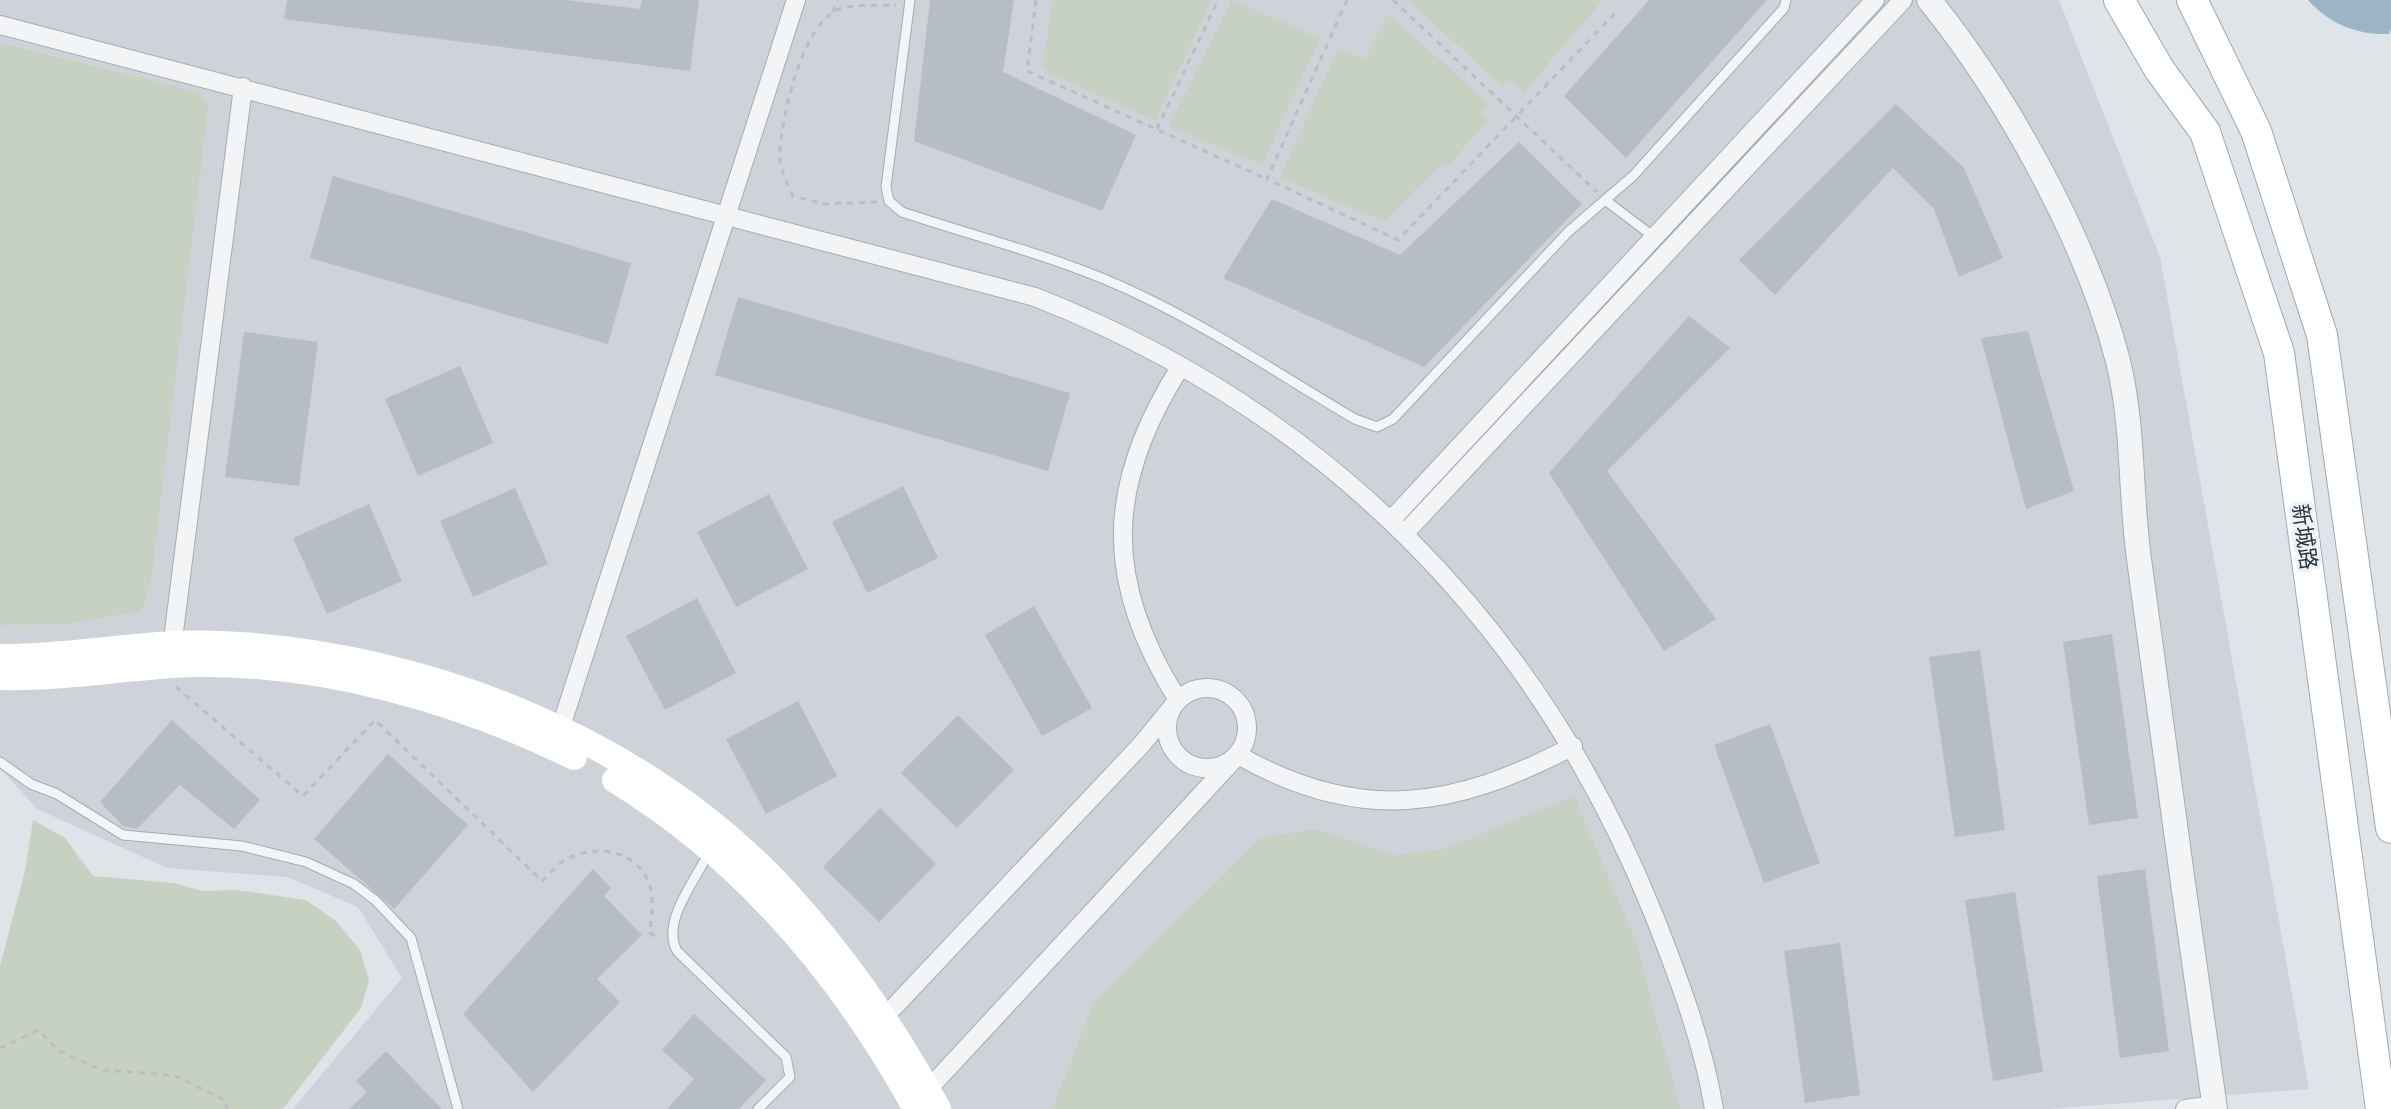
<svg xmlns="http://www.w3.org/2000/svg" width="2391" height="1109" viewBox="0 0 2391 1109" font-family="'Source Sans 3','Noto Sans SC',sans-serif">
	<rect width="100%" height="100%" fill="#dfe4e8"/>
	<path fill="#ced3da" d="M 0,0 L 2059,0 L 2160,257 L 2309,1089 L 2048,1109 L 293,1109 L 402,978 L 358,907 L 287,877 L 167,868 L 37,809 L 0,768 Z"/>
	<path fill="#c7d1c1" d="M 1053,0 L 1212,0 L 1155,121 L 1042,69 Z
		M 1232,0 L 1320,38 L 1262,165 L 1168,126 Z
		M 1409,0 L 1603,0 L 1524,92 L 1509,79 L 1502,87 Z
		M 1388,13 L 1489,104 L 1482,112 L 1488,122 L 1449,164 L 1437,168 L 1384,222 L 1280,177 L 1338,48 L 1365,59 Z
		M 0,43 L 199,92 L 208,107 L 151,582 L 141,611 L 68,624 L 0,625 Z
		M 1574,796 L 1636,941 L 1680,1109 L 1052,1109 L 1094,1002 L 1261,838 L 1316,829 L 1393,855 L 1444,849 Z
		M 33,820 L 65,838 L 93,876 L 173,883 L 203,891 L 236,890 L 306,900 L 336,921 L 360,950 L 369,981 L 361,1008 L 283,1109 L 0,1109 L 0,966 L 25,871 Z"/>
	<path fill="#9cb5c6" d="M 2308,0 L 2391,0 L 2391,29 L 2389,34 C 2356,35 2330,24 2308,0 Z"/>
	<path fill="#b7bdc4" d="M 287,0 L 566,0 L 640,9 L 642,0 L 699,0 L 690,71 L 284,19 Z
		M 930,0 L 1014,0 L 1003,72 L 1136,135 L 1102,211 L 914,141 Z
		M 1649,0 L 1767,0 L 1626,158 L 1564,96 Z
		M 1896,104 L 1964,168 L 2003,258 L 1959,277 L 1934,209 L 1893,168 L 1775,295 L 1739,260 Z
		M 1519,142 L 1582,204 L 1424,367 L 1223,278 L 1272,199 L 1400,255 Z
		M 333,176 L 631,263 L 608,344 L 310,258 Z
		M 738,297 L 1070,393 L 1048,471 L 715,375 Z
		M 1689,316 L 1730,348 L 1607,471 L 1716,619 L 1664,651 L 1549,473 Z
		M 2028,331 L 2074,491 L 2026,509 L 1981,338 Z
		M 244,332 L 318,342 L 299,486 L 225,477 Z
		M 460,366 L 493,443 L 418,476 L 385,399 Z
		M 903,486 L 938,558 L 867,593 L 832,522 Z
		M 515,488 L 548,564 L 473,597 L 440,521 Z
		M 769,494 L 808,569 L 736,607 L 697,532 Z
		M 369,504 L 402,581 L 327,614 L 293,538 Z
		M 697,598 L 736,673 L 665,710 L 626,636 Z
		M 1034,606 L 1092,708 L 1042,736 L 985,635 Z
		M 2112,634 L 2138,818 L 2089,825 L 2063,642 Z
		M 1980,650 L 2005,830 L 1955,837 L 1929,657 Z
		M 798,701 L 837,776 L 766,814 L 726,739 Z
		M 958,715 L 1014,770 L 957,828 L 901,773 Z
		M 172,720 L 260,800 L 234,829 L 180,785 L 137,829 L 123,826 L 100,802 Z
		M 1770,724 L 1820,863 L 1764,883 L 1714,745 Z
		M 388,754 L 468,825 L 394,909 L 314,839 Z
		M 880,808 L 936,864 L 879,922 L 823,867 Z
		M 593,869 L 611,888 L 604,896 L 642,935 L 597,979 L 620,1002 L 533,1092 L 463,1014 Z
		M 2145,869 L 2169,1051 L 2120,1058 L 2097,876 Z
		M 2015,892 L 2043,1072 L 1993,1081 L 1965,900 Z
		M 1840,943 L 1860,1095 L 1805,1103 L 1784,951 Z
		M 694,1014 L 766,1080 L 739,1109 L 667,1109 L 694,1079 L 662,1050 Z
		M 386,1051 L 442,1109 L 349,1109 L 367,1092 L 356,1081 Z"/>
	<g fill="none" stroke-linecap="round" stroke-linejoin="round">
		<defs>
			<path id="service" d="M 910,0 L 886,187 L 889,201 L 902,212 C 982,239 1068,259 1144,297 C 1217,332 1285,378 1355,419 L 1377,427 L 1393,419 L 1568,232 L 1605,200 L 1654,237
				M 1605,200 L 1633,176 L 1784,8 L 1786,0
				M 0,762 L 31,784 L 57,794 L 123,835 L 242,846 L 306,862 L 354,884 L 376,901 L 411,938 L 458,1109
				M 708,854 C 695,881 661,922 677,951 L 786,1057 L 790,1077 L 758,1109"/>
			<path id="minor" d="M 0,25 L 1035,297 C 1326,411 1537,625 1653,913 C 1678,976 1703,1042 1714,1109
				M 1391,520 L 1875,0
				M 1405,533 L 1903,0
				M 171,655 L 243,87
				M1167 728a40 40 0 1 1 80 0a40 40 0 1 1-80 0Z
				M 557,739 L 796,0
				M 877,1025 L 1142,744 L 1178,700 C 1103,581 1105,485 1181,366
				M 921,1097 L 1238,755 C 1359,824 1453,809 1573,746
				M 2185,1109 L 2214,1105"/>
			<path id="tertiary" d="M 1929,0 C 2007,96 2087,241 2118,361 C 2134,426 2130,494 2139,559 C 2164,742 2188,926 2215,1109"/>
			<path id="primary" d="M 2119,0 L 2159,69 L 2205,132 L 2279,353 L 2381,1109
				M 2192,0 L 2256,131 L 2322,335 L 2391,828"/>
		</defs>
		<use href="#service" stroke="#a5abb2" stroke-width="11"/>
		<use href="#minor" stroke="#a5abb2" stroke-width="20"/>
		<use href="#tertiary" stroke="#a5abb2" stroke-width="26"/>
		<use href="#primary" stroke="#9fa9b3" stroke-width="32"/>
		<path stroke="#babec2" stroke-width="3" stroke-dasharray="6 6" stroke-linecap="butt" d="M 1036,0 L 1027,71 L 1267,179
			M 1347,0 L 1267,179 L 1398,240 L 1619,9
			M 1393,0 L 1597,192
			M 833,12 L 837,0
			M 1157,129 L 1218,0
			M 877,202 L 823,204 L 793,196 C 786,182 778,165 780,149 C 783,113 802,24 839,9 C 850,4 882,6 896,5
			M 176,687 L 303,796 L 375,720 L 542,881 C 549,875 557,865 565,860 C 600,841 646,852 652,896 C 653,908 651,921 650,933 L 659,939
			M 0,1048 L 39,1030 L 59,1051 L 102,1070 L 173,1075 L 225,1100 L 227,1109"/>
		<use href="#service" stroke="#f2f4f6" stroke-width="9"/>
		<use href="#minor" stroke="#f2f4f6" stroke-width="18"/>
		<use href="#tertiary" stroke="#f2f4f6" stroke-width="24"/>
		<path stroke="#fff" stroke-width="26" d="M 0,657 C 75,658 148,640 223,644 C 423,653 637,737 777,883 C 840,950 894,1028 938,1109
			M 0,677 C 65,679 129,666 194,664 C 323,662 458,700 574,757
			M 615,780 C 744,859 843,976 916,1109"/>
		<use href="#primary" stroke="#fff" stroke-width="30"/>
	</g>
	<g text-anchor="middle" dominant-baseline="central" stroke-width="7" stroke-linejoin="round" paint-order="stroke">
		<g font-size="22" fill="#29333e" stroke="#eff2f5">
			<text transform="translate(2304 537) rotate(82)">新城路</text>
		</g>
	</g>
</svg>
